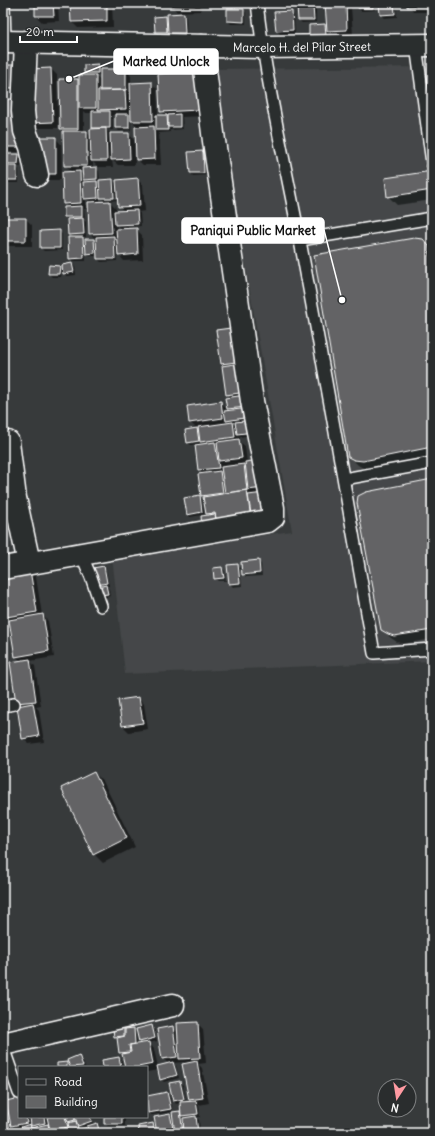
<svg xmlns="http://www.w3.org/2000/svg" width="435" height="1136" viewBox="0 0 435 1136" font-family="Delius,sans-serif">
	<rect width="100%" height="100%" fill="#373a3b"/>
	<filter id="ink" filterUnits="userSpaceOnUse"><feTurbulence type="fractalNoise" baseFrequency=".025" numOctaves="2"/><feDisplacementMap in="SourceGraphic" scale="8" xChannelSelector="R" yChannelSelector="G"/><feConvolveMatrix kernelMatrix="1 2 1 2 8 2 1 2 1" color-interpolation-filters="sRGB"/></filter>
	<g filter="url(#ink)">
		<path fill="#444748" d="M 432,67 L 432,661 L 125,674 L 112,556 L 292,531 L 211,69 Z"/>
		<path fill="#0007" fill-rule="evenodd" d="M 36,3 L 58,3 L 59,21 L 42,22 L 36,16 Z
			M 71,3 L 112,3 L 113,27 L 78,28 L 72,22 Z
			M 116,3 L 134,3 L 134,8 L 119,8 L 116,6 Z
			M 171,3 L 200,3 L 201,11 L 177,12 L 172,6 Z
			M 326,3 L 347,3 L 351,7 L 353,35 L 334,36 L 328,30 L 328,38 L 313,38 L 325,25 L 328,29 Z
			M 358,3 L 375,3 L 375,10 L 361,11 L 359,8 Z
			M 380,3 L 432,3 L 432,12 L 414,12 L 408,5 L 396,6 L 397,17 L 384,18 L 381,15 Z
			M 298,8 L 313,8 L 316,10 L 316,22 L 302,23 L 299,20 Z
			M 228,10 L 244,10 L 246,13 L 246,24 L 231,24 L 228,21 Z
			M 291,12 L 294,15 L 295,33 L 280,34 L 277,31 Z
			M 183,14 L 186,17 L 187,35 L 159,34 L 156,32 L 165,17 L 169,21 Z
			M 97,65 L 100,68 L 100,70 L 126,70 L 131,76 L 131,84 L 151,83 L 157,89 L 158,116 L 166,116 L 161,111 L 197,72 L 205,116 L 182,117 L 183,129 L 170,130 L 170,132 L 159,133 L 161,165 L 143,165 L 137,159 L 138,127 L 131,120 L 131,130 L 119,131 L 116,128 L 116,115 L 112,115 L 113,130 L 107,130 L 111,134 L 129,134 L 134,140 L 135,165 L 118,165 L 112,160 L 113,167 L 98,167 L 93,162 L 93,168 L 96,168 L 99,171 L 100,181 L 113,180 L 117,184 L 137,179 L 143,185 L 145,211 L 138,212 L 140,213 L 141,226 L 119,228 L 117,225 L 117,230 L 136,229 L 142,235 L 143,260 L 124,261 L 117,253 L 117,261 L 101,262 L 98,259 L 98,256 L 90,256 L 86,253 L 86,261 L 72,261 L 70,258 L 72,238 L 69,234 L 67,220 L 65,217 L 69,208 L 64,203 L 64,180 L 46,180 L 55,138 L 61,144 L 62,173 L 72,172 L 65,165 L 64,132 L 61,129 L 78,80 L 80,83 L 89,76 L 85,73 ZM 95,75 L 101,75 L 101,82 ZM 84,111 L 86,113 L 93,113 L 93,128 L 95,129 L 91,137 L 87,132 L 84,132 ZM 79,171 L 83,171 L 84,176 ZM 96,181 L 100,181 L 100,185 ZM 100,197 L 102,199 L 102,197 L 119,197 L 120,199 L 102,199 L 105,202 L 100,202 ZM 86,199 L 89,201 L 90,234 L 96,239 L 97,243 L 94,240 L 86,240 L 82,237 L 86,237 L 86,222 L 83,219 L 85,219 L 84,209 L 86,209 ZM 118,200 L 119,207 L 124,211 L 116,212 L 116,208 L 109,201 Z
			M 3,66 L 21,91 L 6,90 L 3,88 Z
			M 51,69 L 57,75 L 58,128 L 38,128 L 32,122 Z
			M 3,100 L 25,152 L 7,152 L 4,149 L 4,155 L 18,155 L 21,157 L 21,167 L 16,166 L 19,170 L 19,183 L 3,183 Z
			M 203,152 L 205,155 L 207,175 L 193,176 L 191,173 Z
			M 432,172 L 432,200 L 397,205 L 388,196 Z
			M 3,219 L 26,219 L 32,225 L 32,246 L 7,246 L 3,242 Z
			M 59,231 L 62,234 L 62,250 L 44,251 L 41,248 L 41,232 Z
			M 423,240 L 432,249 L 432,457 L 372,469 L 363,468 L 358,465 L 349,456 Z
			M 72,264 L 75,267 L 76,275 L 67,276 L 64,274 Z
			M 59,267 L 62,270 L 61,277 L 52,277 L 49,274 Z
			M 231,329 L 256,434 L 240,437 L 240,442 L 245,446 L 247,463 L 259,461 L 270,520 L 203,526 L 202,515 L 190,517 L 188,514 L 200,496 L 202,499 L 205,517 L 209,516 L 206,514 L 204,498 L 202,495 L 203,474 L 199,470 L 196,444 L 191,445 L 188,442 L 197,429 L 200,432 L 199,428 L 196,428 L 190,422 L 220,402 L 226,408 L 227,412 L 230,412 L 228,409 L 231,398 L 227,394 L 225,366 L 222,364 ZM 236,422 L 237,427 L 232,423 Z
			M 3,414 L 8,436 L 3,465 Z
			M 432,480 L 432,639 L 403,644 L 397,642 L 391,638 L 382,629 Z
			M 258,561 L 261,564 L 262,576 L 246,577 L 243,574 Z
			M 237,565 L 240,568 L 242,586 L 233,587 L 230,584 Z
			M 103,567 L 106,570 L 109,586 L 106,586 L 109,589 L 110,596 L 104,598 L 98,585 Z
			M 222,568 L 225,571 L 226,581 L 218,581 L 215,578 Z
			M 30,571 L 36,577 L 42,615 L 48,621 L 54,657 L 30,661 L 35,666 L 41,706 L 36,707 L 39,710 L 44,742 L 29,744 L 23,738 L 20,706 L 17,703 L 21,661 L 16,656 L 10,621 L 6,617 L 3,596 Z
			M 139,698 L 144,704 L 148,729 L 129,732 L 123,726 Z
			M 94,773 L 103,781 L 135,847 L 103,863 L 94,854 Z
			M 197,1023 L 203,1029 L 206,1063 L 198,1064 L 202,1068 L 209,1103 L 199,1105 L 200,1117 L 196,1117 L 199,1120 L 200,1133 L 140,1133 L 153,1124 L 157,1128 L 170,1115 L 174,1119 L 179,1112 L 182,1115 L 181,1103 L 176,1104 L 174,1101 L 170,1084 L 180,1082 L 183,1085 L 186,1103 L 192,1102 L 190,1100 L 186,1064 L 184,1062 L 173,1063 L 176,1066 L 179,1078 L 164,1082 L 161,1079 L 158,1070 L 147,1072 L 147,1067 L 126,1067 L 123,1055 L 120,1052 L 118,1039 L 115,1036 L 114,1030 L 124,1030 L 123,1038 L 133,1029 L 136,1032 L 137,1045 L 143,1044 L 140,1041 L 152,1026 L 154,1029 L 157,1041 L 149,1043 L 154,1049 L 158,1067 L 169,1064 L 163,1058 L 173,1027 L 178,1033 Z
			M 79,1057 L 82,1059 L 85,1067 L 71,1067 L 68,1061 Z
			M 119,1058 L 122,1061 L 123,1067 L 104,1067 Z
			M 167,1093 L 170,1096 L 173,1112 L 152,1115 L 149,1113 L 147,1097 Z
			M 19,1099 L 19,1117 L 46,1117 L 48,1125 L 51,1128 L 48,1117 L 91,1117 L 94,1125 L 97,1124 L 100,1127 L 101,1133 L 67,1133 L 64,1130 L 62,1131 L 65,1133 L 6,1133 L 7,1133 L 3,1129 L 3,1120 L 6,1119 L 8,1121 L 6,1121 L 9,1132 L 11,1132 L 9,1121 L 12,1131 L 16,1130 L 12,1126 ZM 88,1126 L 90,1133 L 86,1129 L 78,1131 L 78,1130 Z
			M 105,1117 L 125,1117 L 125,1126 L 108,1126 L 105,1124 Z"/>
		<path fill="#636465" stroke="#fff" d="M 35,3 L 53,3 L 54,16 L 35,16 Z
			M 70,3 L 107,3 L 107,21 L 71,22 Z
			M 115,3 L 132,3 L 132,6 L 115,6 Z
			M 170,3 L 195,3 L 195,5 L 171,6 Z
			M 325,3 L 346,3 L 347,30 L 327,31 Z
			M 357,3 L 373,3 L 373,8 L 358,8 Z
			M 379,3 L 394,3 L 395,14 L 380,15 Z
			M 407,3 L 430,3 L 430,6 L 407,7 Z
			M 313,6 L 314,20 L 298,20 L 297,7 Z
			M 227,9 L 244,9 L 244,22 L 227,21 Z
			M 292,11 L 293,30 L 276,31 L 274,12 Z
			M 184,13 L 185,33 L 168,33 L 167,14 Z
			M 166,16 L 167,32 L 155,32 L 154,17 Z
			M 325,24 L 326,35 L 309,36 L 309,25 Z
			M 98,64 L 98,73 L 84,73 L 84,65 Z
			M 3,65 L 19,65 L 18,88 L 3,88 Z
			M 51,68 L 53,122 L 31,123 L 30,69 Z
			M 100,69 L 126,69 L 126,90 L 100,90 Z
			M 197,71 L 199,110 L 160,112 L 158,74 Z
			M 79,75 L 96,75 L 96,108 L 79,108 Z
			M 59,79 L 78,79 L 78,129 L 60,129 Z
			M 152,82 L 153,121 L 131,121 L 130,83 Z
			M 125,90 L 126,109 L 98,110 L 98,91 Z
			M 3,99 L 19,99 L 19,147 L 3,147 Z
			M 92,111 L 110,111 L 110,128 L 92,128 Z
			M 115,114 L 129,114 L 129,128 L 115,128 Z
			M 180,114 L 180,127 L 168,127 L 168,115 Z
			M 156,115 L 167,115 L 168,130 L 156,130 Z
			M 154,126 L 155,159 L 136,160 L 135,127 Z
			M 106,128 L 107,161 L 91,161 L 90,129 Z
			M 63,131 L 87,131 L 87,166 L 64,166 Z
			M 110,133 L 129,133 L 130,159 L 111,160 Z
			M 38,137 L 56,137 L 56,174 L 39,174 Z
			M 203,151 L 204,173 L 190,173 L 188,152 Z
			M 3,154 L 19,154 L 18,164 L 3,164 Z
			M 3,166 L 17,166 L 17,180 L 3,180 Z
			M 97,167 L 97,179 L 83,180 L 82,168 Z
			M 80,171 L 81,203 L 63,204 L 62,172 Z
			M 432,171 L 432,190 L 387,197 L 385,178 Z
			M 138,178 L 140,206 L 118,207 L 116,180 Z
			M 113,179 L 114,198 L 100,198 L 99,180 Z
			M 97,181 L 98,198 L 84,199 L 83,182 Z
			M 110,201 L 112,233 L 89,234 L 88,202 Z
			M 82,206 L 82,217 L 64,217 L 64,207 Z
			M 137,210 L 138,224 L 115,225 L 114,211 Z
			M 3,218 L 26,218 L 26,241 L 3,241 Z
			M 83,218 L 84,234 L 68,235 L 67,219 Z
			M 137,228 L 138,254 L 118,256 L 116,229 Z
			M 60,230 L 60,248 L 40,248 L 40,231 Z
			M 114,236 L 115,259 L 97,259 L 96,237 Z
			M 68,237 L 83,237 L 84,258 L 69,259 Z
			M 414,238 L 423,239 L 429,246 L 432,266 L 432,447 L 363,461 L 354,460 L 348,457 L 314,255 Z
			M 85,239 L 94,239 L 95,253 L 86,254 Z
			M 72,263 L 74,272 L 63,274 L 62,265 Z
			M 49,265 L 60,266 L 59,274 L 48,274 Z
			M 231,328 L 236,362 L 221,364 L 216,330 Z
			M 241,363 L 246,392 L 226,395 L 222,366 Z
			M 245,395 L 247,407 L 227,409 L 225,398 Z
			M 221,401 L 223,418 L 189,423 L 187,406 Z
			M 249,408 L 250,417 L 226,421 L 224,411 Z
			M 252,420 L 254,432 L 237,434 L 235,422 Z
			M 233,422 L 235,437 L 200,442 L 198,427 Z
			M 197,428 L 199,441 L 187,443 L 185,430 Z
			M 239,439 L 242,458 L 219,461 L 217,442 Z
			M 215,442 L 219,468 L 198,470 L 195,445 Z
			M 259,460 L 263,488 L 248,490 L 245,462 Z
			M 244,464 L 247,490 L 225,493 L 221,467 Z
			M 220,471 L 223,493 L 201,496 L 198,474 Z
			M 432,479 L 432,630 L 394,636 L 388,634 L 381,630 L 357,503 L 358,496 L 366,492 Z
			M 247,490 L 251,519 L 217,524 L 215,513 L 206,514 L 203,497 Z
			M 264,493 L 268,518 L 252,520 L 248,495 Z
			M 200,495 L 202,512 L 187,515 L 184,498 Z
			M 215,514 L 217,525 L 202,527 L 201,516 Z
			M 259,560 L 260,573 L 242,575 L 241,562 Z
			M 238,564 L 240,583 L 229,584 L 227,565 Z
			M 104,566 L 107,583 L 97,585 L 93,568 Z
			M 222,567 L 224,578 L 214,579 L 213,568 Z
			M 30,570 L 37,612 L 6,617 L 3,602 L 3,575 Z
			M 106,585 L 108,594 L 100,595 L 98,587 Z
			M 43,614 L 49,651 L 15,657 L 9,620 Z
			M 30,659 L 36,701 L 16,703 L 10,662 Z
			M 139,697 L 143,723 L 122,726 L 118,700 Z
			M 33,703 L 39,736 L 22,739 L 17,706 Z
			M 94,772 L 127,838 L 93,855 L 61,788 Z
			M 198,1022 L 200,1058 L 179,1059 L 177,1023 Z
			M 152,1025 L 155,1038 L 139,1042 L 136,1029 Z
			M 173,1026 L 177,1057 L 162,1059 L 157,1029 Z
			M 124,1028 L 124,1036 L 114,1037 L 113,1029 Z
			M 134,1028 L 135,1044 L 129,1045 L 130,1052 L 119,1053 L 117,1038 L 125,1036 L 125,1029 Z
			M 149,1042 L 153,1064 L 138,1067 L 125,1067 L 122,1054 L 131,1052 L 130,1045 Z
			M 79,1055 L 83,1066 L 70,1067 L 67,1060 Z
			M 119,1057 L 121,1067 L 103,1067 L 102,1060 Z
			M 197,1061 L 203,1098 L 189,1100 L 182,1064 Z
			M 67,1062 L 67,1067 L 57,1067 L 57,1063 Z
			M 173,1062 L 177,1075 L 160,1080 L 157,1066 Z
			M 180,1081 L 184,1099 L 173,1101 L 169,1083 Z
			M 167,1092 L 171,1109 L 148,1113 L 147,1096 Z
			M 19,1098 L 19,1117 L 26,1117 L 27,1123 L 11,1126 L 6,1101 Z
			M 196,1101 L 198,1114 L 181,1116 L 180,1102 Z
			M 180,1111 L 183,1133 L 175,1133 L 172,1112 Z
			M 170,1114 L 174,1133 L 157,1133 L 154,1117 Z
			M 196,1116 L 198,1133 L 184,1133 L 183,1118 Z
			M 30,1117 L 44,1117 L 45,1123 L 31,1126 Z
			M 47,1117 L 65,1117 L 68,1127 L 50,1130 Z
			M 66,1117 L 74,1117 L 75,1120 L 68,1122 Z
			M 75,1117 L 90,1117 L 92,1121 L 78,1126 Z
			M 104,1117 L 122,1117 L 122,1124 L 104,1124 Z
			M 7,1118 L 9,1127 L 3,1129 L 3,1119 Z
			M 76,1121 L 78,1129 L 65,1132 L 64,1129 L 69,1128 L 68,1123 Z
			M 97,1123 L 100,1133 L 89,1133 L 87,1126 Z
			M 153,1123 L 155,1133 L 139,1133 L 138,1126 Z
			M 30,1124 L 32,1133 L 23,1133 L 21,1127 Z
			M 48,1124 L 50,1133 L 32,1133 L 31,1128 Z
			M 20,1128 L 21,1133 L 3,1133 Z
			M 86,1128 L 88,1133 L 68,1133 Z
			M 63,1129 L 63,1133 L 51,1132 Z"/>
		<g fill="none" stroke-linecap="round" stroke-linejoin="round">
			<defs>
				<path id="service" d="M 4,3 L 5,42
					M 257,3 C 266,83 285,162 300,241 C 326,378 350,516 374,653 L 432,649
					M 416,45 L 432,163
					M 300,240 L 432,218
					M 344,479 L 432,463
					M 81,554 L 91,577 L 101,606
					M 3,706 L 14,704
					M 3,1047 L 19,1093"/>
				<path id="minor" d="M 26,42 L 23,111 L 25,131 L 31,147 L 37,175
					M 8,442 L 15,498 L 29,563
					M 3,568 L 268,521 L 273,517 L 273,508 L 252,401 L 214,141 L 202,46
					M 3,1044 L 173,1005"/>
				<g id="primary">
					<path id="s1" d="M 3,42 L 262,47 L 432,45"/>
				</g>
			</defs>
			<use href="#service" stroke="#fff" stroke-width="14"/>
			<use href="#minor" stroke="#fff" stroke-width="25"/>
			<use href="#primary" stroke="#fff" stroke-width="25"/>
			<use href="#service" stroke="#2a2d2e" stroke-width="11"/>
			<use href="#minor" stroke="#2a2d2e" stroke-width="22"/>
			<use href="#primary" stroke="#2a2d2e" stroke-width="22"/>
		</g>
	</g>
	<g text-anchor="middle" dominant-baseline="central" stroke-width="3.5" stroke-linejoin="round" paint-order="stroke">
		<g font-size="12" fill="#fff" stroke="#2a2d2e">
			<text stroke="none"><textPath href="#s1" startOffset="299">Marcelo H. del Pilar Street</textPath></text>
		</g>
	</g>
	<path fill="none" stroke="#fff" stroke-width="1.5" d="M69 79L114 61M342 300L324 230"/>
	<g fill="#fff" stroke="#2a2d2e" stroke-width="1.5">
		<circle cx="69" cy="79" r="4"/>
		<circle cx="342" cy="300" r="4"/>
	</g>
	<g fill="#fff" stroke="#fff" stroke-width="1.5">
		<rect x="114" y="49" width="104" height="25" rx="4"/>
		<rect x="182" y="218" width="142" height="25" rx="4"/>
	</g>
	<g font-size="13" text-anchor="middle" font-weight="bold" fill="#111">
		<text x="166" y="66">Marked Unlock</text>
		<text x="253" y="235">Paniqui Public Market</text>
	</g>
	<rect width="435" height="1136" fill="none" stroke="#2a2d2e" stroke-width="16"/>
	<rect x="8" y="8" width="419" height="1120" fill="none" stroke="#fff" stroke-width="1.5" filter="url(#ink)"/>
	<rect x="18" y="1066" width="130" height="52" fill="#2a2d2e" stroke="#7f8182"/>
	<rect x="26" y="1079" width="20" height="6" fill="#2a2d2e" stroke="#7f8182"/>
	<text x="54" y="1086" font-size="12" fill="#ffffff">Road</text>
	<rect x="26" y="1096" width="20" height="12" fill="#636465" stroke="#7f8182"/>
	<text x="54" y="1106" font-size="12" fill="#ffffff">Building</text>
	<g transform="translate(397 1098) rotate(192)"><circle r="19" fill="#2a2d2e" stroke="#7f8182"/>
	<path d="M0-3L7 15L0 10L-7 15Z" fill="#ff9aa2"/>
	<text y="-6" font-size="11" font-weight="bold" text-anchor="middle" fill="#ffffff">N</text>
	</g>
	<path d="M20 36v6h57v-6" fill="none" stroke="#ffffff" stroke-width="2"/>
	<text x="26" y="36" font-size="12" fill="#ffffff" stroke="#2a2d2e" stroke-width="3" paint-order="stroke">20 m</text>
</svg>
